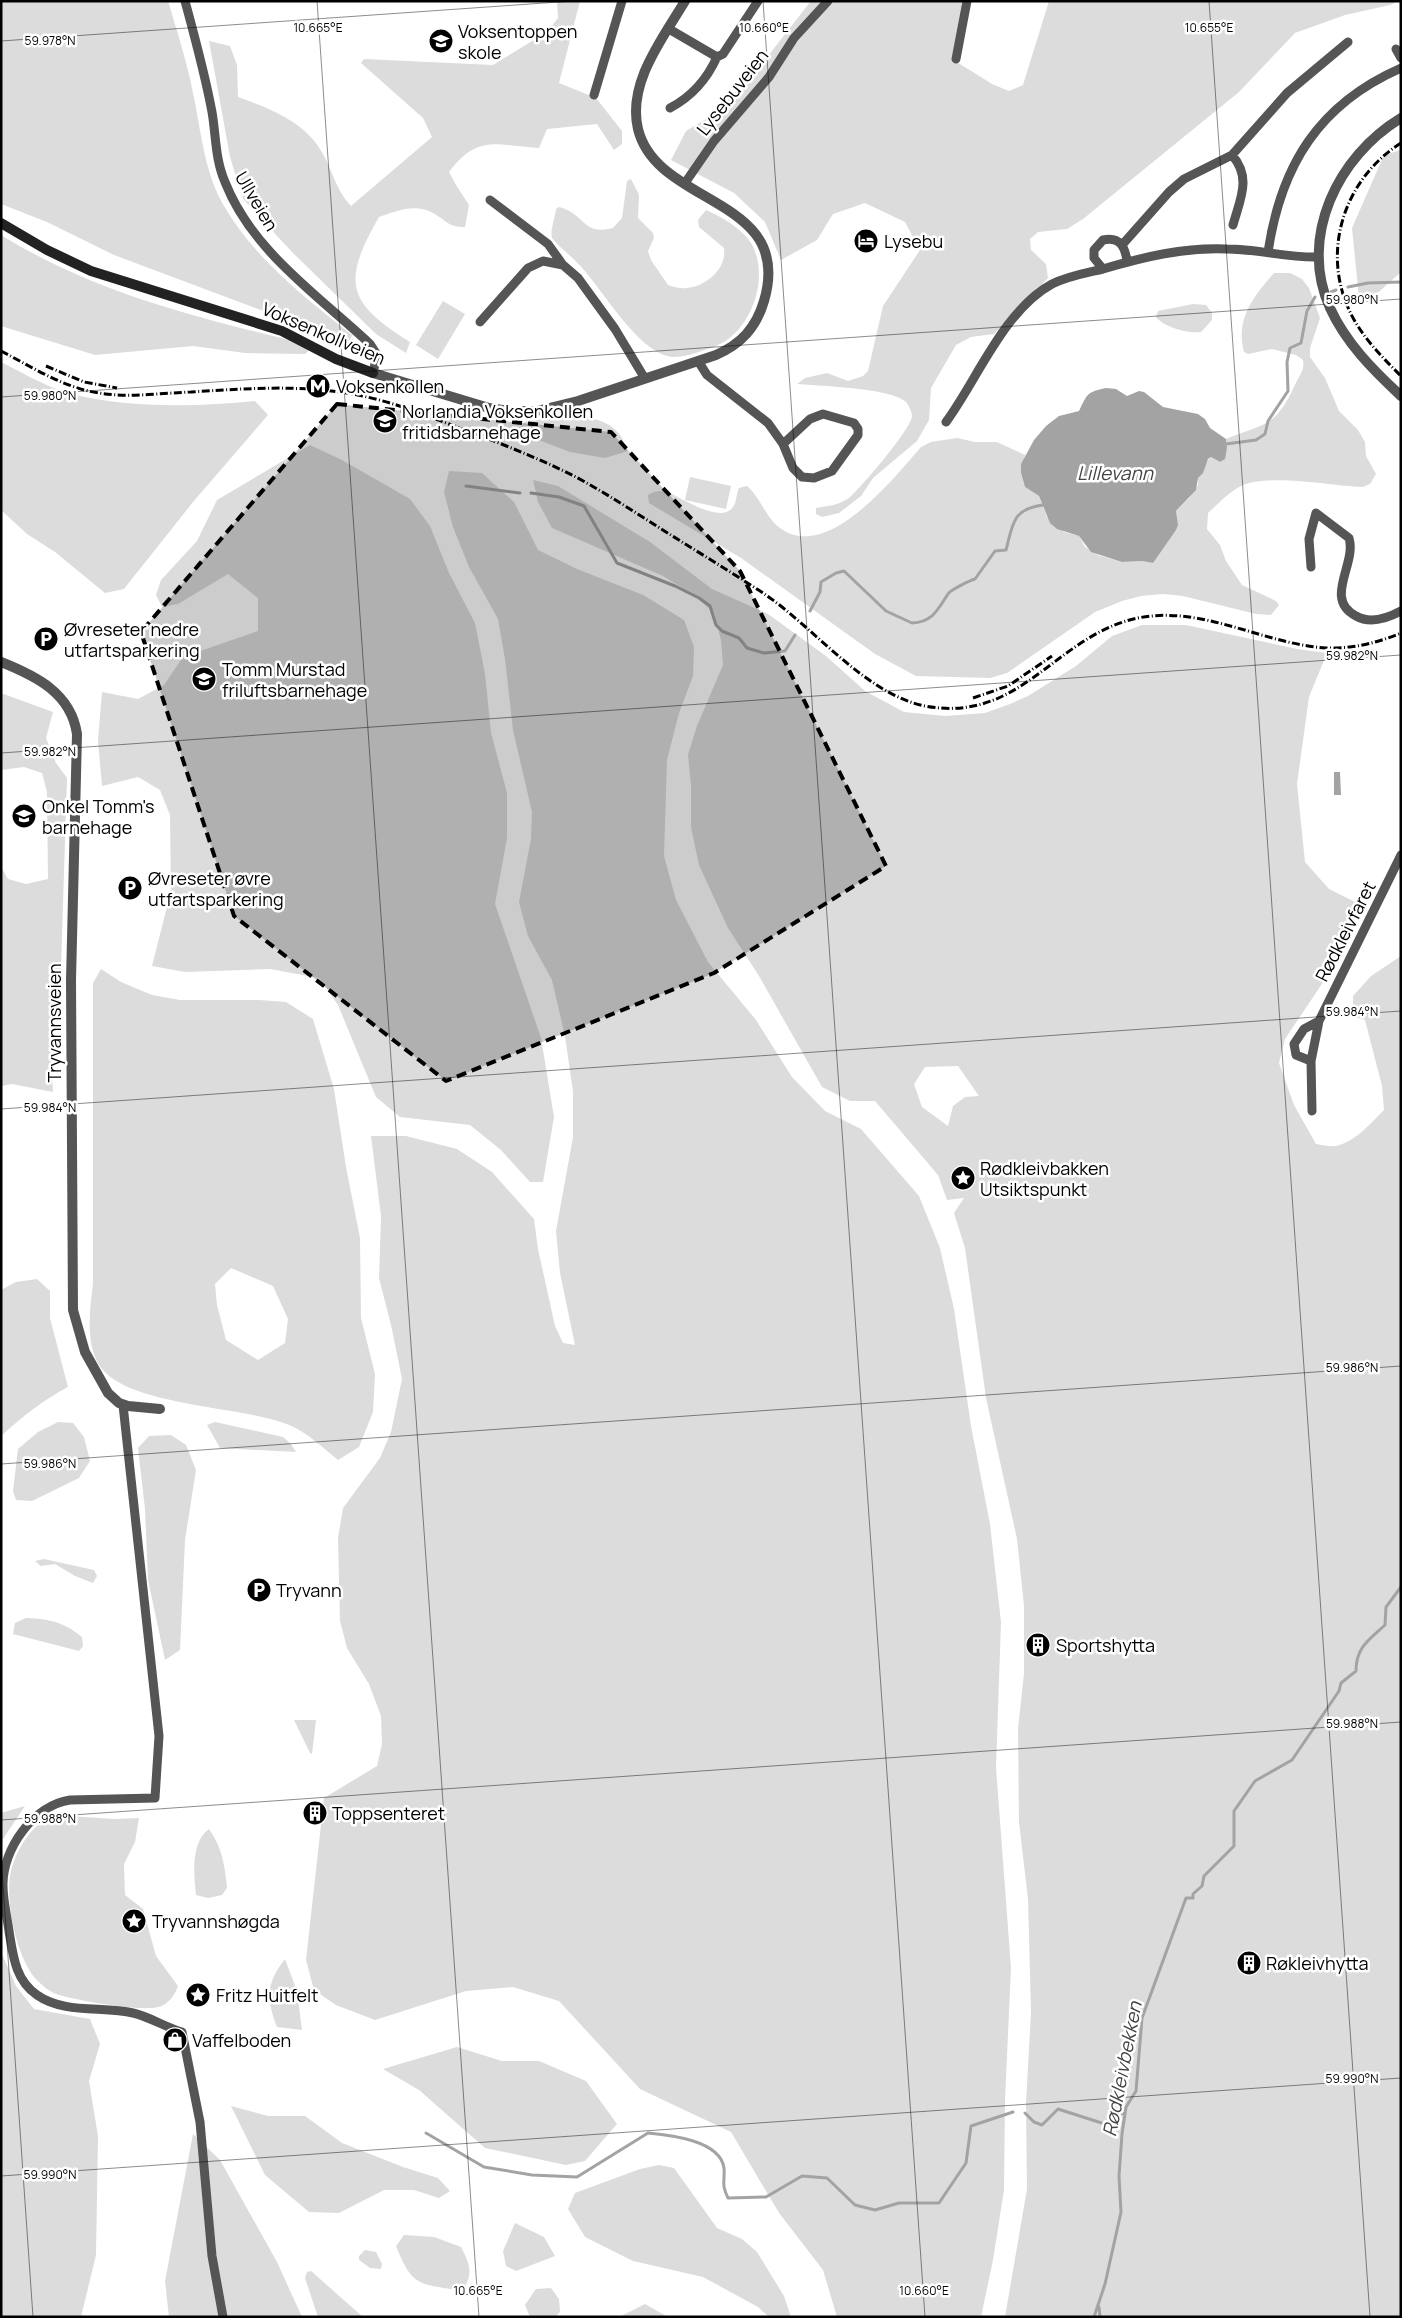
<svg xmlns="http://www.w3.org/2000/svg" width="1402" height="2318" viewBox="0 0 1402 2318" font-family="Manrope,sans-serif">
	<rect width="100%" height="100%" fill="#fff"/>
	<path fill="#dcdcdc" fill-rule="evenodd" d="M 1,1 L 168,1 C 177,31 187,62 193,93 C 201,130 204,172 224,206 C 255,259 304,297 352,335 L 349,343 L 114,255 L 47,222 L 1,204 Z
		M 557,1 L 580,1 L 559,83 L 596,98 L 622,131 L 622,144 L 614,150 L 597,124 L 547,129 L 539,148 C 497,146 479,133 449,172 L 456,185 L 469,205 L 465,227 C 448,227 447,221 433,213 C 415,203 396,211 379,217 C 342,282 346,302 410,342 L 406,353 L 376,334 L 292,252 L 243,199 L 230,157 L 209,41 L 230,46 L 237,65 L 238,97 C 271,109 309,123 325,158 C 333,174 338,193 351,206 L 432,137 L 423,118 L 361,63 L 364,59 L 493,65 L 547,32 L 558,18 Z
		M 811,1 L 962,1 L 952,59 L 992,84 L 1009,91 L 1023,85 L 1049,1 L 1399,1 L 1390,5 L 1345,15 L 1295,33 L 1239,92 L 1083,219 L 1067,229 L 1038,232 L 1030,239 L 1031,250 L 1046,264 L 1048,278 L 994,334 L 971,337 L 956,345 L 931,388 L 929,420 L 917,441 L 873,478 L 861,496 L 839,513 L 822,517 L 816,514 L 816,508 C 828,506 839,505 849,498 C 860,489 912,428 912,416 C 912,412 909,406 906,402 C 891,388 821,386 797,384 L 805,378 L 827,373 L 848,381 L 863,376 L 868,371 L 883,306 L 920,250 L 905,222 L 865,203 L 833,214 L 817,240 L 781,260 L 765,222 L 734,193 L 671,160 L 686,131 L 711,116 L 758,69 Z
		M 1401,150 L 1401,272 L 1371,299 L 1359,298 L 1352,228 L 1384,155 Z
		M 631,179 L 639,195 L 638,218 L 653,233 L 654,238 L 648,251 L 651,260 L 668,285 C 674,287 681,289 687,288 C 707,286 727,268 724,248 L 699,227 L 698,220 L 706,210 C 722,217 741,228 751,243 C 770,275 753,326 722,343 C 717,346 710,348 704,350 C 694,354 678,359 667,356 C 637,348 604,293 584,270 C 574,258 561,249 552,238 C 550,230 555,218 556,209 L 559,207 C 586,214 582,236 613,228 L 622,218 L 627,181 Z
		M 1,235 C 98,295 204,319 313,346 L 305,354 L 245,353 L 193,346 L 95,355 L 1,326 Z
		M 1274,273 L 1290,273 L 1302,279 L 1309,288 L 1320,318 L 1310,348 L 1310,357 L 1325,378 L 1339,411 L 1358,430 L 1365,442 L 1366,456 L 1376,474 L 1370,484 L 1363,487 C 1331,486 1269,473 1241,486 C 1229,492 1218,504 1208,513 L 1207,529 L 1220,545 L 1226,561 L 1242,585 L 1276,601 L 1279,605 L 1271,615 L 1256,614 L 1183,596 L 1163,594 L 1141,596 L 1122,601 L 1095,612 L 1007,673 L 990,678 L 916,676 L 875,654 L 741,558 L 649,503 L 648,495 C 655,491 660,490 667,492 C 681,497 721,525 733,507 C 737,502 736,494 739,488 L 747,486 C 760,497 766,518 780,528 C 827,563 894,478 921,447 L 931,442 L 957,438 L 975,442 L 997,442 L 1025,455 L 1021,473 L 1025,487 L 1039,496 L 1047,517 L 1064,532 L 1079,536 L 1085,547 L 1098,555 L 1122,562 L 1142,561 L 1153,563 L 1177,521 L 1176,511 L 1190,497 L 1198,485 L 1198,478 C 1204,472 1205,461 1211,457 L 1220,462 L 1224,459 L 1227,448 L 1226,439 C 1265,423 1275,428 1295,385 C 1299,375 1305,371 1303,360 L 1296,355 L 1272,349 L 1248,354 L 1244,352 C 1235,319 1254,296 1274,273 Z
		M 443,301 L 465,314 L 438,359 L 416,345 Z
		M 1193,304 L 1206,305 L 1212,313 L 1212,320 L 1201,332 C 1188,334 1164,327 1156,317 L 1158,311 Z
		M 1,362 C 23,373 52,390 75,395 C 133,408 197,407 255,401 L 268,415 L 193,502 L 124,589 L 105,593 L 55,552 L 27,534 L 1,510 Z
		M 569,415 C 598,419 617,420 628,451 L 605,458 L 570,452 L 518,432 L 524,422 Z
		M 310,445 L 342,460 L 410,499 L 430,526 L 449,573 L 475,623 L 485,674 L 491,733 L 507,793 L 507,838 L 495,904 L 541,1038 L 554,1117 L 543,1182 L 530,1182 L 501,1150 L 470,1125 L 400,1117 L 376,1097 L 338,1005 L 319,978 L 270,969 L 185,972 L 152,966 L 171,891 L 170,815 L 160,790 L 138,777 L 102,786 L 98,741 L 102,692 L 138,699 L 164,685 L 183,657 L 258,631 L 258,598 L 228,574 L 178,604 L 162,607 L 156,595 L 161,580 L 197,541 L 217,500 Z
		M 449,471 L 482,473 L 514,502 L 538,550 L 577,569 L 643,595 L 684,620 L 694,647 L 693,676 L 679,713 L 667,760 L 664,856 L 676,900 L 708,962 L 756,1020 L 792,1077 L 825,1111 L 861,1129 L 919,1196 L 940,1248 L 954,1309 L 971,1426 L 990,1524 L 1001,1622 L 996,1767 L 1011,1968 L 1005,2100 L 1004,2190 L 993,2260 L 981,2317 L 837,2317 L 823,2270 L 779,2213 L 731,2132 L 640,2089 L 559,2001 L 513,1987 L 466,1991 L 375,2020 L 336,2005 L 314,1990 L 306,1960 L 324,1798 L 377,1766 L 382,1744 L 381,1716 L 369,1684 L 347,1648 L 340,1621 L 338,1538 L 343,1508 L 380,1458 L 391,1432 L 402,1379 L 391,1325 L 379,1278 L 381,1216 L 371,1136 L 406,1136 L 457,1149 L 492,1172 L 534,1219 L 538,1249 L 555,1326 L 563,1343 L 575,1345 L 560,1273 L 556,1231 L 573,1137 L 573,1092 L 565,1036 L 552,980 L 528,936 L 519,902 L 531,839 L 532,812 L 513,730 L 505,659 L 498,619 L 469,567 L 453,527 L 444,492 Z
		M 690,477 L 731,486 L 726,509 L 685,500 Z
		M 533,480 L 558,486 L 650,542 L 712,589 L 768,614 L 826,656 L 865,691 L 904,712 L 945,716 L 985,713 L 1010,704 L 1028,696 L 1076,666 L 1112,636 L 1142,625 L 1186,625 L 1297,649 L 1327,653 L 1309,697 L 1297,784 L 1305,862 L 1329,889 L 1361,905 L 1346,948 L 1285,1039 L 1279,1063 L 1294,1105 L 1316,1144 C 1323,1145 1330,1147 1336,1146 C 1355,1142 1371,1123 1384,1110 L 1382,1086 L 1365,1020 L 1353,1016 L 1353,996 L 1371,976 L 1401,956 L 1401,2317 L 1005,2317 L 1027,2189 L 1026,2103 L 1031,2013 L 1028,1899 L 1019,1822 L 1018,1729 L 1024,1673 L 1024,1606 L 1017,1539 L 986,1398 L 965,1248 L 954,1213 L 964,1198 L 947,1200 L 938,1175 L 875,1101 L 850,1101 L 822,1087 L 759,976 L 728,928 L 699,865 L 691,827 L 691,785 L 688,755 L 697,726 L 723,665 L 721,640 L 714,613 L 695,596 L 663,576 L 552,528 L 538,502 ZM 958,1066 L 979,1096 L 965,1097 L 953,1106 L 948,1126 L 922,1107 L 914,1084 L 925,1067 Z
		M 1,693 L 53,712 L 46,738 L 56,763 L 67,778 L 61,968 L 49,1025 L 53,1092 L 12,1084 L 1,1086 L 1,867 L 8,879 L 26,884 L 48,879 L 47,792 L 42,773 L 24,767 L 1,770 Z
		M 101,969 L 121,982 L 152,995 L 180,1000 L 259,1000 L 286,1002 L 313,1019 L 334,1089 L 346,1167 L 360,1238 L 361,1318 L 375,1374 L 373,1412 L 359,1447 L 338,1460 C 323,1448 307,1432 289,1425 C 241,1405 126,1407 99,1365 C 85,1341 90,1309 93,1283 L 93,983 ZM 231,1268 L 273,1286 L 288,1319 L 285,1343 L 258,1360 L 226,1340 L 217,1305 L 215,1284 Z
		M 37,1279 L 50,1291 L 50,1318 L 68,1387 C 43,1400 22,1417 1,1436 L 1,1290 L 16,1282 Z
		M 58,1422 L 73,1423 L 84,1437 L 90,1461 L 79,1478 L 32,1501 L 16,1500 L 13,1491 L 18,1449 L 38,1432 Z
		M 215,1422 L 283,1437 L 291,1444 L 296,1452 L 220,1448 L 207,1425 Z
		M 171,1435 L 186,1445 L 196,1470 L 185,1540 L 180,1650 L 165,1660 L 148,1580 L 145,1509 L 138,1448 L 149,1436 Z
		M 44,1559 L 94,1570 L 97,1576 L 93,1583 L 75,1576 L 55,1564 L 41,1566 L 35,1561 Z
		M 26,1618 C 49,1619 64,1622 82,1637 L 83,1646 L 79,1651 L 13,1634 L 15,1623 Z
		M 294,1720 L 316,1720 L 312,1754 L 310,1753 Z
		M 25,1806 L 3,1839 L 1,1845 L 1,1813 Z
		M 69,1816 L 114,1819 L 139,1818 L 135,1842 L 124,1864 L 125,1895 L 143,1909 L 156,1956 L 178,1986 C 175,1995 168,2005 158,2007 C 141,2012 74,2000 56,1994 C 50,1992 39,1983 35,1978 C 16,1955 6,1904 10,1876 C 13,1856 27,1832 43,1821 C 49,1817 62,1817 69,1816 Z
		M 209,1829 C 222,1847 225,1866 227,1888 L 222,1895 L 208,1898 L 196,1895 C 194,1875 190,1843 209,1829 Z
		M 1,1952 L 16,1986 L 34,2009 L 90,2019 L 100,2044 L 89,2081 L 98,2136 L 96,2255 L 81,2317 L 1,2317 Z
		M 285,1959 L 297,1991 L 302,2030 L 277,2027 C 266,1999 266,1983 285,1959 Z
		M 457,2047 L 502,2061 L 539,2061 L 586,2081 L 617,2124 L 585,2161 L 566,2165 L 485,2148 L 419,2090 L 383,2069 Z
		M 231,2106 L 268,2116 L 305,2116 L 342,2143 L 403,2167 L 438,2178 L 450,2191 L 439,2198 L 414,2190 L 384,2190 L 339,2213 L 309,2212 L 265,2175 Z
		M 193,2134 L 220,2160 L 277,2262 L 302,2317 L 169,2317 L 165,2281 Z
		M 659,2165 L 674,2168 L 717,2228 L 742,2239 L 757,2252 L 784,2296 L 791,2317 L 769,2317 L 758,2307 L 703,2277 L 633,2261 L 585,2237 L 568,2209 L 575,2193 L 640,2169 Z
		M 515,2223 L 544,2237 L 555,2256 L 516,2271 L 506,2266 L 503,2251 Z
		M 404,2235 L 434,2237 L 461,2247 C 470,2264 474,2274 462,2291 C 420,2283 413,2289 396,2246 Z
		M 365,2250 L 376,2252 L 382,2264 L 381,2269 L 370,2268 L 359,2260 L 359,2256 Z
		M 311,2271 L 363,2317 L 318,2317 L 305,2278 L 307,2272 Z
		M 551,2288 L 559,2299 L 560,2312 L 555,2317 L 530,2317 L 525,2305 L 536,2289 Z
		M 645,2304 L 668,2317 L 621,2316 Z"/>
	<path fill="#a3a3a3" d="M 1106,388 L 1116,389 L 1127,396 L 1139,391 L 1144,392 L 1163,407 L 1198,414 L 1205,419 L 1210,428 L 1226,439 L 1227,448 L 1225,459 L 1220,462 L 1211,457 L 1208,459 L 1203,473 L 1198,478 L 1196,490 L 1176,511 L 1178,525 L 1176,530 L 1153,563 L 1142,561 L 1122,562 L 1091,552 L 1079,536 L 1057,529 L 1050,523 L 1039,496 L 1025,487 L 1021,473 L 1021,464 L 1034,440 L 1046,426 L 1059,416 L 1079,411 C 1087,395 1086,392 1106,388 Z
		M 1334,772 L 1340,772 L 1341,795 L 1334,795 Z"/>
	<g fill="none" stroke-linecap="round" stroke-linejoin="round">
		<path stroke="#a3a3a3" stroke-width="3" d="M 1348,287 L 1368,283 L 1401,282
			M 1331,292 L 1336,290
			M 1226,444 L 1256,440 L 1265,434 L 1268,421 L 1288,391 L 1287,362 L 1290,348 L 1301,343 L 1307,311 L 1315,297
			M 466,486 L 520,493
			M 531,493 L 559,497 L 584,506 L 617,563 L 675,586 L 699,598 L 710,606 L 716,625 L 722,631 L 739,638 L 747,648 L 764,653 L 785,651 L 795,635
			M 810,611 L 820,592 L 821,582 L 836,573 L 844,571 L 886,611 L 912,623 C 933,622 938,609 948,594 C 950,590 971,580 975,579 L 995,551 L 1006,550 C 1013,524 1012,509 1043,505
			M 1025,2113 L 1034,2122 L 1042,2125 L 1058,2109 L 1108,2125 L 1113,2123 L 1118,2114 L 1125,2113
			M 426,2133 L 484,2167 L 532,2175 L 577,2177 L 648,2133 C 669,2135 720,2140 724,2168 C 725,2182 721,2184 728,2198 L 766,2197 L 802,2176 L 827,2178 L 855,2205 L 875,2210 L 899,2203 L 939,2203 L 966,2163 L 971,2126 L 1013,2112
			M 1099,2307 L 1100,2317
			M 1094,2317 L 1105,2284 L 1121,2212 L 1119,2176 L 1122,2134 L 1126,2107 L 1136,2091 L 1142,2018 L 1186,1898 L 1193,1898 L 1193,1894 L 1202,1886 L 1204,1876 L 1234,1846 L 1234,1811 L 1255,1781 L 1292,1760 L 1339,1691 L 1341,1683 L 1356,1671 C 1356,1647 1369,1640 1385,1625 L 1386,1607 L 1401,1587"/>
		<path stroke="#555" stroke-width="9" d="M 185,1 C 195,38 205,74 212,112 C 216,135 215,159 225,182 C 252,251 318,295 370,344 L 377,355 L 373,373
			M 669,29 L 717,57 L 723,54 L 758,1
			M 1396,49 L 1401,58
			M 956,59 L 967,1
			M 594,95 L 622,1
			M 670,108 C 691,97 707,79 717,57
			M 1232,155 C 1252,178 1240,199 1233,225
			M 685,183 L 714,141 L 769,77 L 794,38 L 828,1
			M 490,200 L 548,244 L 563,265 L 578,278 L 615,329 L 644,377
			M 1122,245 L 1169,192 L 1184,179 L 1232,155 L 1287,93 L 1348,42
			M 1268,252 C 1281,165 1319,104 1401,68
			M 1127,261 C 1125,247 1120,236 1103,240 L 1094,250 L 1094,258 L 1103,269 C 1143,257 1185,247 1227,249 C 1258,249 1288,258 1318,257
			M 480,322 L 528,268 L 543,261 L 563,265
			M 698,361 L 707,375 L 768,423 L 783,444
			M 823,414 L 854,423 L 858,429 L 858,435 L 832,471 L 814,478 L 802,477 L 793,468 L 783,444 L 810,419 Z
			M 946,422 C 977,380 1004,310 1052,284 C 1068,276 1086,273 1103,269
			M 1311,567 L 1309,539 L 1316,513 L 1349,538 C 1357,564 1323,599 1356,616 C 1370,624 1388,618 1401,611
			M 1311,1061 L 1296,1055 L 1294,1044 L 1304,1029 L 1319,1021
			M 1312,1111 L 1311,1061 L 1319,1021 L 1401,855
			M 123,1405 L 159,1736 L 155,1798 L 70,1800 C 34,1805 2,1849 3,1886 C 3,1901 7,1916 9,1931 C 13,1955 15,1980 37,1995 C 64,2014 102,2006 133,2013 C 150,2017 165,2027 182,2032 L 200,2122 L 212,2256 L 223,2317"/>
		<path stroke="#555" stroke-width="10" d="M 1401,118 C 1338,156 1298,237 1330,308 C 1346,343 1373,370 1401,396
			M 373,373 L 489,408 L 509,411 L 537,411 L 578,401 L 716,355 C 741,344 756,328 764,301 C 795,196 657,207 638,129 C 627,83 663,38 685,1
			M 1,662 C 36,676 71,693 77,734 L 71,980 L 73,1310 L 85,1352 L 108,1393 L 119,1403 L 128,1406 L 160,1409"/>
		<path stroke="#222" stroke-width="10" d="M 1,223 L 47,250 L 91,271 L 282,331 L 336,359 L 373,373"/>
		<path stroke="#000" stroke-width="3" stroke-dasharray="8 2.5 1 2.5" stroke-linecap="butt" d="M 1401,143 C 1344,179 1320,252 1351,314 C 1363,338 1382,357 1401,376
			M 1,351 C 32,367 64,388 99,393 C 129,398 161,393 191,392 C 270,387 335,382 411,410 C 465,430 522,450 574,476 C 606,493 636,513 666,532 C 698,552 731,572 763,593 C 814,627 865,694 925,706 C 1022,724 1055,635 1138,618 C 1203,605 1263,644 1326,648 C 1352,649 1377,643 1401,633
			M 46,366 L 84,382 L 117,388
			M 973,698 L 1008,686 L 1052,656"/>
	</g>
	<path fill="#000" fill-opacity="0.2" stroke="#000" stroke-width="4" stroke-dasharray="10 6" stroke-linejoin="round" d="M 337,404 L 611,432 L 740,571 L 886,866 L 714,973 L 446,1081 L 234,916 L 141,632 Z"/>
	<path fill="none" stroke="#000" stroke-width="1" stroke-opacity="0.45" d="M 317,1 L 479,2317M 763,1 L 925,2317M 1209,1 L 1370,2317M 1,41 L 573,1M 1,397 L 1401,299M 1,753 L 1401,655M 1,1109 L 1401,1011M 1,1464 L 1401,1366M 1,1820 L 1401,1722M 1,1856 L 33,2317M 1,2176 L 1401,2078"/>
	<defs>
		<symbol id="school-disc" viewBox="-11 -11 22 22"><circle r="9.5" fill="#000" stroke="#fff"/><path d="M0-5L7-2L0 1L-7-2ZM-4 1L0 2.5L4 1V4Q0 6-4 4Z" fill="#fff"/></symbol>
		<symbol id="hotel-disc" viewBox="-11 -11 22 22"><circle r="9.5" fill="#000" stroke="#fff"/><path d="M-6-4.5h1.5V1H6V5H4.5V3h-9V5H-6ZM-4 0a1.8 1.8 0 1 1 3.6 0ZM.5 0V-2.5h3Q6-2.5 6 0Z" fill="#fff"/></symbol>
		<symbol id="metro-disc" viewBox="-11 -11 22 22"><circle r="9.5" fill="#000" stroke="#fff"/><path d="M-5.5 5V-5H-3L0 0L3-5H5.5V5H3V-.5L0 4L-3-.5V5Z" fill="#fff"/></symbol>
		<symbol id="parking-disc" viewBox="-11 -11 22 22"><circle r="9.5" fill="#000" stroke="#fff"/><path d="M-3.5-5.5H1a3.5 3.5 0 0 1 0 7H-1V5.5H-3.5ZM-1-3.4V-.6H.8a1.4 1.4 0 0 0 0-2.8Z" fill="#fff"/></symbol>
		<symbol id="sight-disc" viewBox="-11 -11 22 22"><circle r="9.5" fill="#000" stroke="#fff"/><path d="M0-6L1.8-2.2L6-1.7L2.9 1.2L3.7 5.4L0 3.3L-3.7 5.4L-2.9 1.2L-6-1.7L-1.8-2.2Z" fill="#fff"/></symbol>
		<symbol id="building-disc" viewBox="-11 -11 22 22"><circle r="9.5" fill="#000" stroke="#fff"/><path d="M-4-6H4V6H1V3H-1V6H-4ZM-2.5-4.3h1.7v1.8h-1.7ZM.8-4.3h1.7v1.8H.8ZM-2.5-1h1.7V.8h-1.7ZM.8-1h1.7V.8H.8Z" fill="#fff"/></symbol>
		<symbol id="shop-disc" viewBox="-11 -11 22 22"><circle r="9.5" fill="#000" stroke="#fff"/><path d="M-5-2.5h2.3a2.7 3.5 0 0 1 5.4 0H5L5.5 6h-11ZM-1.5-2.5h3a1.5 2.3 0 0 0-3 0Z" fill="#fff"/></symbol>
	</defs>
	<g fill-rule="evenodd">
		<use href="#school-disc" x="427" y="27" width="28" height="28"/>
		<use href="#hotel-disc" x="852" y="227" width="28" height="28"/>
		<use href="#metro-disc" x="304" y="372" width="28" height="28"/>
		<use href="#school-disc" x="371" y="407" width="28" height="28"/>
		<use href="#parking-disc" x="32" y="625" width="28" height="28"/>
		<use href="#school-disc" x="190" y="665" width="28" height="28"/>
		<use href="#school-disc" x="10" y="802" width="28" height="28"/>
		<use href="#parking-disc" x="116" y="874" width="28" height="28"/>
		<use href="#sight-disc" x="949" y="1164" width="28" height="28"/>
		<use href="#parking-disc" x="245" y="1576" width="28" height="28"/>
		<use href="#building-disc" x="1024" y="1631" width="28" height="28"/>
		<use href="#building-disc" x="301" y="1799" width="28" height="28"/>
		<use href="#sight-disc" x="120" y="1907" width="28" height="28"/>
		<use href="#building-disc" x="1235" y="1949" width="28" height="28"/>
		<use href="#sight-disc" x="184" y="1981" width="28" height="28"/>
		<use href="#shop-disc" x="161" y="2026" width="28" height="28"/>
	</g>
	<g text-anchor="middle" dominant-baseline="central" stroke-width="5" stroke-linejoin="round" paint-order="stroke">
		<g font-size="18" fill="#000" stroke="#fff" text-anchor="start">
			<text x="458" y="31">Voksentoppen<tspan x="458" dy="21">skole</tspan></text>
			<text x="884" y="241">Lysebu</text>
			<text x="336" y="386">Voksenkollen</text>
			<text x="402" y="411">Norlandia Voksenkollen<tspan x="402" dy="21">fritidsbarnehage</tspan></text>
			<text x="64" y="629">Øvreseter nedre<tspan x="64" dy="21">utfartsparkering</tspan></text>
			<text x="222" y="669">Tomm Murstad<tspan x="222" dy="21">friluftsbarnehage</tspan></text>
			<text x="42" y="806">Onkel Tomm's<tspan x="42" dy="21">barnehage</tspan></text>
			<text x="148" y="878">Øvreseter øvre<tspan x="148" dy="21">utfartsparkering</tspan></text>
			<text x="980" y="1168">Rødkleivbakken<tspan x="980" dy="21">Utsiktspunkt</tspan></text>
			<text x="276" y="1590">Tryvann</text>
			<text x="1056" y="1645">Sportshytta</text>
			<text x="332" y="1813">Toppsenteret</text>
			<text x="152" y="1921">Tryvannshøgda</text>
			<text x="1266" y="1963">Røkleivhytta</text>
			<text x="216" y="1995">Fritz Huitfelt</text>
			<text x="192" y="2040">Vaffelboden</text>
		</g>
		<g font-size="18" fill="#000" stroke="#fff">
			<text transform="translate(732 92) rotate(-52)">Lysebuveien</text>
			<text transform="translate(257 201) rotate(59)">Ullveien</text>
			<text transform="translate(324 333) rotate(23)">Voksenkollveien</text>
			<text transform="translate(1345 931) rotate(-63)">Rødkleivfaret</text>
			<text transform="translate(54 1023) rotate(-90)">Tryvannsveien</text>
		</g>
		<g font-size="19" font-style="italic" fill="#444" stroke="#fff">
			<text x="1115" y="473">Lillevann</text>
			<text transform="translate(1122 2069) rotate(-79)">Rødkleivbekken</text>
		</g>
	</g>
	<g font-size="12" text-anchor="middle" fill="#000" stroke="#fff" stroke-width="5" stroke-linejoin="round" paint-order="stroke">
		<text x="318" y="32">10.665°E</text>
		<text x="764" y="32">10.660°E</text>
		<text x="1209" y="32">10.655°E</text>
		<text x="50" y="45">59.978°N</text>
		<text x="1352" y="304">59.980°N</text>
		<text x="50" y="400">59.980°N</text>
		<text x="1352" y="660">59.982°N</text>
		<text x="50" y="756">59.982°N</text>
		<text x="1352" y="1016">59.984°N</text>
		<text x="50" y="1112">59.984°N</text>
		<text x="1352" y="1372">59.986°N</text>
		<text x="50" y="1468">59.986°N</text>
		<text x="1352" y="1728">59.988°N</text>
		<text x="50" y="1823">59.988°N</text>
		<text x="1352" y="2083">59.990°N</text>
		<text x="50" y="2179">59.990°N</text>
		<text x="478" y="2295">10.665°E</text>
		<text x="924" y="2295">10.660°E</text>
	</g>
	<rect width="1402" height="2318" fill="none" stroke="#000000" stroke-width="5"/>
</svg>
